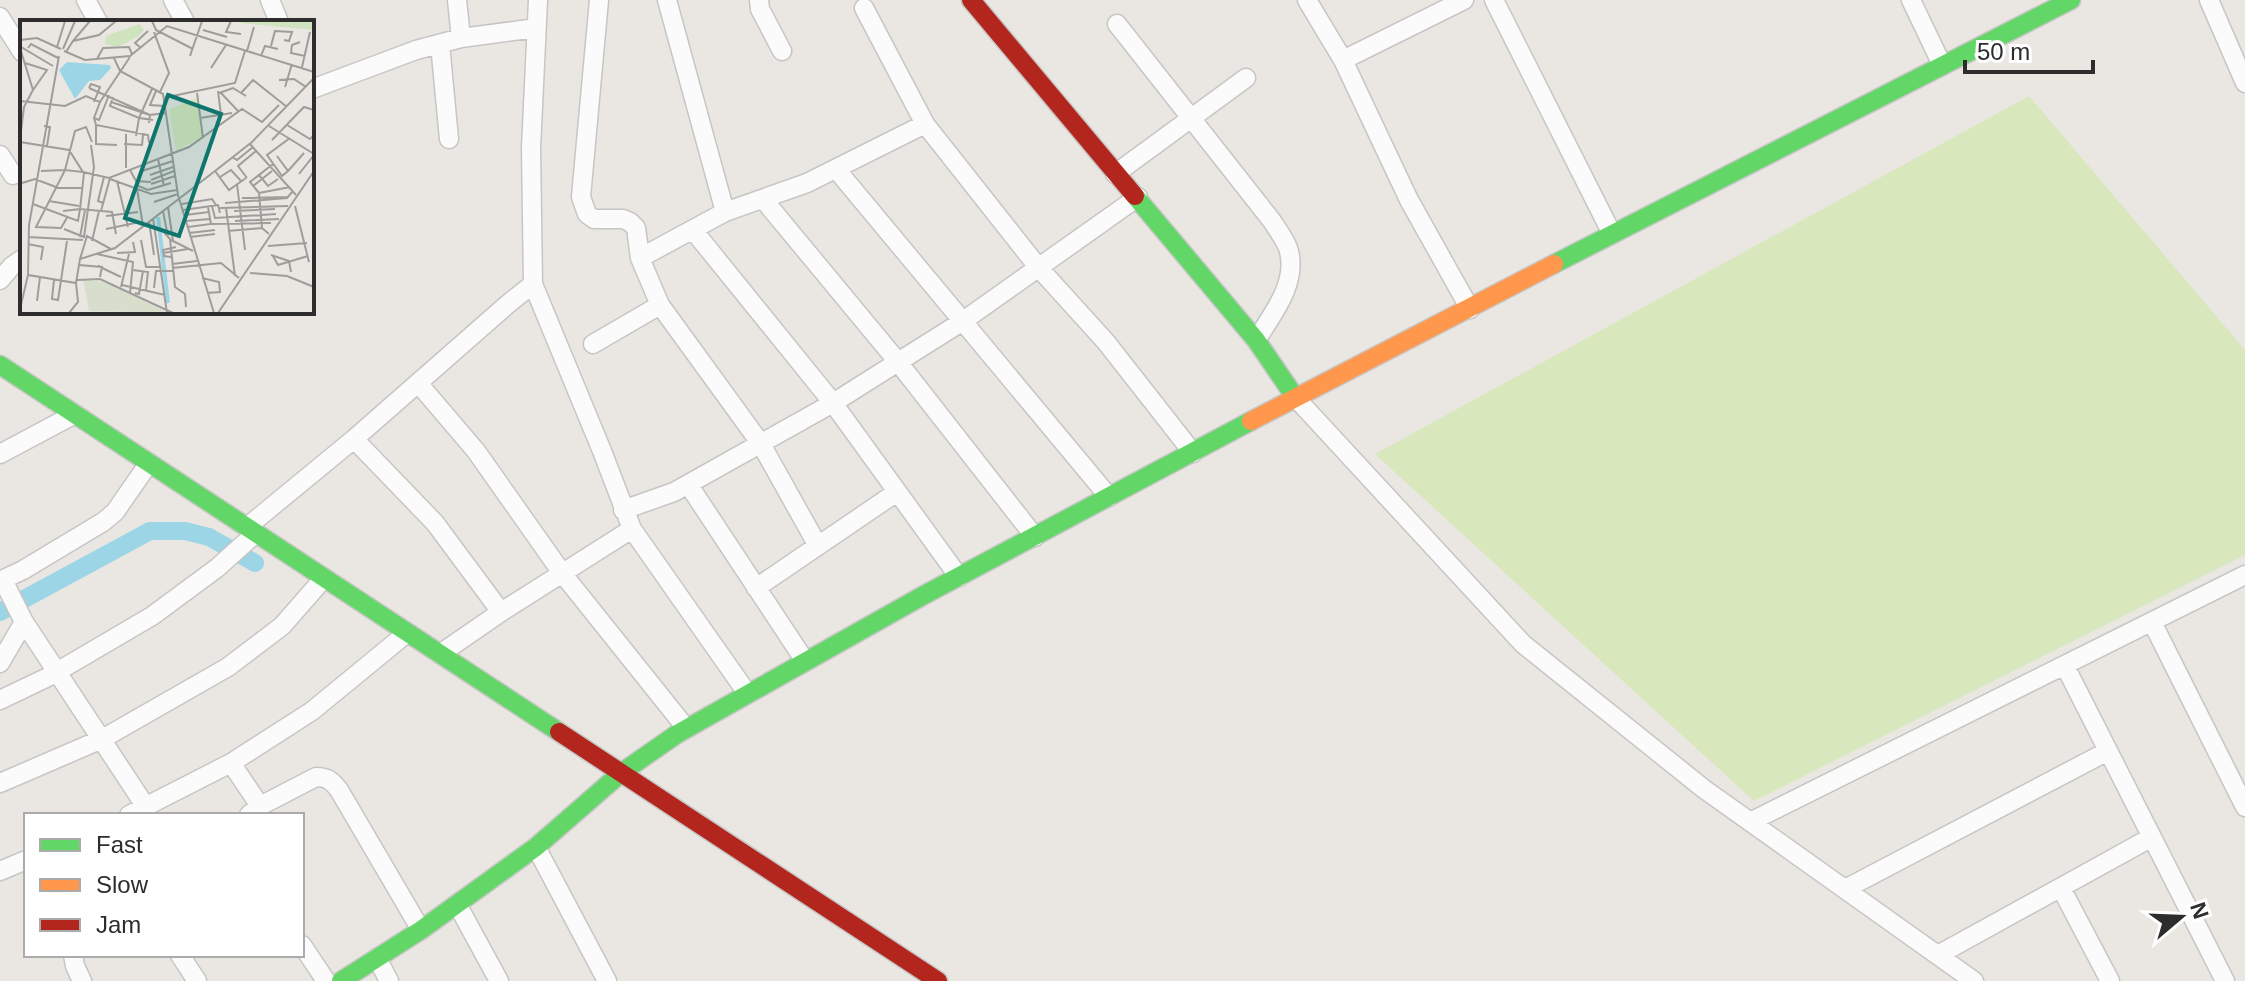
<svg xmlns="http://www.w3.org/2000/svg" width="2245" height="981" viewBox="0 0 2245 981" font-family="Helvetica,sans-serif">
	<rect width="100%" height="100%" fill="#eae7e3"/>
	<path fill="#d8e7bc" d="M 2029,96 L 2245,350 L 2245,555 L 1754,801 L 1375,454 Z"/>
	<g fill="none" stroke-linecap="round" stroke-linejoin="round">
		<path stroke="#9cd6e6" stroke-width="18" d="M 0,612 L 150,531 L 185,531 L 209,537 L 255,563"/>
		<defs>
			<path id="street" d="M 86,0 L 98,22
				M 173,0 L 185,22
				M 270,0 L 279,22
				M 457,0 L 461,38
				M 538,0 L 531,148 L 533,284 L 602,451 L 632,529 L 747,693
				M 599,0 L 581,197 L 587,214 L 594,219 L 623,219 L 630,222 L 636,228 L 640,258 L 660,305 L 761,444 L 818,546
				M 667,0 L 725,212
				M 759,0 L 760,9 L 782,51
				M 1307,0 L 1343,60 L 1409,200 L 1470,309
				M 1494,0 L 1612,234
				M 1911,0 L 1942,65
				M 2209,0 L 2245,83
				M 864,8 L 925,124 L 1038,267 L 1106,342 L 1193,453
				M 0,17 L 22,52
				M 1117,24 L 1272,221 C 1277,229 1284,238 1288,248 C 1299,281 1273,314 1256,340
				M 440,44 L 449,139
				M 1343,60 L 1464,0
				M 312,89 L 416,50 L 461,38 L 536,28
				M 0,155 L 13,175
				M 836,169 L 1109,497
				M 1115,174 L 1246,78
				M 763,199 L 898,362 L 1035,537
				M 693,230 L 833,403 L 959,577
				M 640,258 L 725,212 L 807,183 L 925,124
				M 0,280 L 12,266 L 22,259
				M 593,344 L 660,305
				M 418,383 L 476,451 L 562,573 L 686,728
				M 1295,397 L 1523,644 L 1704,789 L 1974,981
				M 354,439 L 435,523 L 501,612
				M 0,454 L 75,414
				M 688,484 L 805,661
				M 623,510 L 674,492 L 833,403 L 963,321 L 1138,197
				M 247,527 L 354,439 L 508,304 L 533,284
				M 3,580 L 24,622 L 146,807
				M 0,581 L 23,570 L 103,522 L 115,512 L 149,463
				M 756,588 L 897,492
				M 2152,622 L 2245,807
				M 440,654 L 501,612 L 632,529
				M 0,663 L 24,622
				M 2065,666 L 2225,981
				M 0,700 L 48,677 L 152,616 L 217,568 L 256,533
				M 231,763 L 260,806
				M 0,783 L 102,739 L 228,667 L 282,626 L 324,578
				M 129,815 L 231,763 L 312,711 L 407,633
				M 249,815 L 260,806 L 316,777 C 328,777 332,781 339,790 L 421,930
				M 1750,822 L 2245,575
				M 536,847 L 607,981
				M 0,871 L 26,860
				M 2061,888 L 2110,981
				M 1845,889 L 2108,751
				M 457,904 L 499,981
				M 302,945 L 326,981
				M 73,955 L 75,966 L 82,981
				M 180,955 L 197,981
				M 1938,955 L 2152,837
				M 377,958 L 389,981"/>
			<path id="fast" d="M 1135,196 L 1256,340 L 1295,397
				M 1554,264 L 2071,0
				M 0,365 L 559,732
				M 341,981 L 421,930 L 536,847 L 621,773 L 677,734 L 924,595 L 1251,421"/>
			<path id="slow" d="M 1251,421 L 1554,264"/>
			<path id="jam" d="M 971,0 L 1135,196
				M 559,732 L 938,981"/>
		</defs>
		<use href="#street" stroke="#c6c6c5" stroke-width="21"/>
		<use href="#fast" stroke="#c6c6c5" stroke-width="21"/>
		<use href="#slow" stroke="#c6c6c5" stroke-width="21"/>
		<use href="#jam" stroke="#c6c6c5" stroke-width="21"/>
		<use href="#street" stroke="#fcfbfb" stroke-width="18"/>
		<use href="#fast" stroke="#63d668" stroke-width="18"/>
		<use href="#slow" stroke="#ff974d" stroke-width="18"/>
		<use href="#jam" stroke="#b3261e" stroke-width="18"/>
	</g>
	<g transform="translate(20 20)">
		<rect width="294" height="294" fill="#eae7e3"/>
		<path d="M 219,1 L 294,1 L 294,10 L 221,3 ZM 120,4 L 124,10 L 119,16 L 98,27 L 85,24 L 86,16 Z" fill="#cee3be"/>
		<path d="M 63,259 L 93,264 L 148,293 L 69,291 Z" fill="#d7decb"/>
		<path d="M 177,78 L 182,117 L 156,131 L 149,89 Z" fill="#d8e7bc"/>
		<path d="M 47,42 L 90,45 L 91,48 L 80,60 L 69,61 L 55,79 L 39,50 Z" fill="#9cd6e6"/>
		<path fill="none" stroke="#9cd6e6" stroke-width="4" d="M 138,197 L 148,283"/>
		<path fill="none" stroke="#9e9d9a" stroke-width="2" d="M 132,1 L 136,10 L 173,29M 211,1 L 206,12 L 221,14M 183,10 L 207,17M 134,12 L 149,53 L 140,72M 0,20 L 17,18 L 41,29M 53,21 L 70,1M 280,22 L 272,25 L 271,33 L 285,36M 251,26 L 255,11 L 272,12 L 269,21 L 264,20M 1,27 L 33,46M 37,27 L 45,1M 0,28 L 13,70 L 4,87 L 0,119M 8,28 L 11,24 L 38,38M 121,28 L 115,23 L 128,11M 43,29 L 55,1M 44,31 L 65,40 L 110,36 L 147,6 L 294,52M 227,31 L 234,7M 46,32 L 53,21 L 79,15 L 96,1M 170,36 L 182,1M 241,36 L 245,26 L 258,29M 94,38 L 100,51 L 143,74 L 158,175 L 194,293M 77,39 L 83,28 L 109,27 L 112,34M 5,43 L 27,50 L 13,70M 282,47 L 290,12M 191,48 L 206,25M 259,60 L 274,59 L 286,67M 265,67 L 272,44M 69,68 L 130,95 L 145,93M 69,68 L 71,64 L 80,67 L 74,82M 136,71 L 130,85 L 144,86M 198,71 L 201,95M 177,73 L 183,118M 199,73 L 213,68 L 226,76M 201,73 L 219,92M 221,73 L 233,60 L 267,87M 93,77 L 90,86 L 119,98 L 132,69M 143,78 L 215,63 L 225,31M 0,81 L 45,86 L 66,76 L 80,82 L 74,98 L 79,100 L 89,75M 80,82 L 110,37M 91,82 L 130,95 L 129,103M 74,98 L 76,105 L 128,115 L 129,123M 180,98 L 212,93M 76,105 L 76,124 L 97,125M 267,105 L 290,119 L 294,115M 24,106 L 30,107 L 27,126M 249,106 L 294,134M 116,116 L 119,98 L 133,100M 252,120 L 284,87 L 294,90M 0,122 L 49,130 L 63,152 L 89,158 L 169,127 L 222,89 L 242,102 L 259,85M 104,124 L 122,125 L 123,115M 230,124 L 276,175M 257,136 L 268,151 L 262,156 L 247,135 L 270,118M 212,137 L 217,140 L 233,127M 138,139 L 144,166M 106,148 L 106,114M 45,150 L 55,111 L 66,107 L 72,122M 110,150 L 116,161 L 131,162M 21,151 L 45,150M 122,151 L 153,141M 195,151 L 209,170 L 226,158M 268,151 L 284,133M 279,154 L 294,135M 130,155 L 153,147M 239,155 L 248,166 L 258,159M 200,157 L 211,150 L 221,161M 227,158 L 218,146 L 236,131M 90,159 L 131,174 L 157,170M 131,160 L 154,151M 97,161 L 108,207M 2,163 L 15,159 L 36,167M 131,164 L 155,156M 217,164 L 225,230M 116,165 L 128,170 L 151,163M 233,166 L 252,151M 36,168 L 62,168M 117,169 L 123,206M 239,173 L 270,167M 222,178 L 268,177M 29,181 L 59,186M 134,182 L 158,174M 83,183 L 78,181 L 84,157M 205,183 L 267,178 L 273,171M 13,184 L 58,201 L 60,189 L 92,192 L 96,214M 162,184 L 192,179 L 196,185M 192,186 L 195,198 L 256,194M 275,186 L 289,242M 148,187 L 153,221M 200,188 L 268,186M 206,188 L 215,256M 163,190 L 198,185 L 200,193M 43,191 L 60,189 L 64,153M 81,191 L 90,158M 143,191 L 148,217M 214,191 L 255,189M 165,195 L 189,192M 48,196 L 41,208 L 16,207 L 45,150 L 63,152M 86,196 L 118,192M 133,198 L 147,293M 129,201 L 134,235M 166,201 L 190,199M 215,201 L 259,199M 191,204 L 251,203M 168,207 L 191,204 L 188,187M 140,208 L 150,219 L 155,267 L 165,274 L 166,287M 44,209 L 64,217 L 74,147 L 71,125M 86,209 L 120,202M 208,211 L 242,208M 169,213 L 195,210M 249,214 L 242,208 L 239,173 L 230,162 L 253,144M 8,217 L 63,220M 60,217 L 65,190M 170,217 L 195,214M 121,220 L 126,247 L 141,247M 151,220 L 173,231M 72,221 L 79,191M 8,224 L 23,227 L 21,240M 248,226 L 287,223M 97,233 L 115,232 L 113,222M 143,233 L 168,229M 77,234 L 113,242 L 110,273M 251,235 L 269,241 L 271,252M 253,236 L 258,245 L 288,236M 151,237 L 144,236 L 143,230 L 156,227M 60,239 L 67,216 L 91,229M 152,244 L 177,241M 59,245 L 82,247 L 80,257M 78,246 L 101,257M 152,248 L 201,243 L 219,258M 113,250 L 128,252 L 126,270M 230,253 L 267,256 L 294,267M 8,255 L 9,205 L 39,36M 182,258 L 199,262 L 200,272 L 187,273M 34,260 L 32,279 L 38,280 L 47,221M 57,260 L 80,259 L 153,293M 102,265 L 145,275M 101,267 L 109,234M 134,268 L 136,251 L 154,251M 115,273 L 119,274 L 123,251M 17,281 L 20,257M 0,289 L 8,255 L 56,263 L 60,239 L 95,228 L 195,151 L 232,122 L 294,58M 49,293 L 58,282 L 56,263M 198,293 L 294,151"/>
		<path fill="#0f766e" fill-opacity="0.15" stroke="#0f766e" stroke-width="4" d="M 148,75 L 201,94 L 159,216 L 105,198 Z"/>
		<rect width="294" height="294" fill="none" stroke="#2d2d2d" stroke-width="4"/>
	</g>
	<rect x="24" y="813" width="280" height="144" fill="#ffffff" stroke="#ababab" stroke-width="2"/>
	<rect x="40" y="839" width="40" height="12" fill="#63d668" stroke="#ababab" stroke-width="2"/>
	<text x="96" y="853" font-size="24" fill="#2d2d2d">Fast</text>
	<rect x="40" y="879" width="40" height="12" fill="#ff974d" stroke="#ababab" stroke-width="2"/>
	<text x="96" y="893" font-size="24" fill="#2d2d2d">Slow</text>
	<rect x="40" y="919" width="40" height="12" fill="#b3261e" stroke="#ababab" stroke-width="2"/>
	<text x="96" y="933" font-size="24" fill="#2d2d2d">Jam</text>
	<g transform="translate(2181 917) rotate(71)" stroke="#ffffff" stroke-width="6" paint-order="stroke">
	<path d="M0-6L14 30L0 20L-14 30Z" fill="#2d2d2d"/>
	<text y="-12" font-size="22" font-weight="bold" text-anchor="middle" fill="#2d2d2d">N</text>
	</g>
	<path d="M1965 60v12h128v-12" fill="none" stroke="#2d2d2d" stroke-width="4"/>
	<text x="1977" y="60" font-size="24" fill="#2d2d2d" stroke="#ffffff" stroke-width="6" paint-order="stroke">50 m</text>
</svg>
